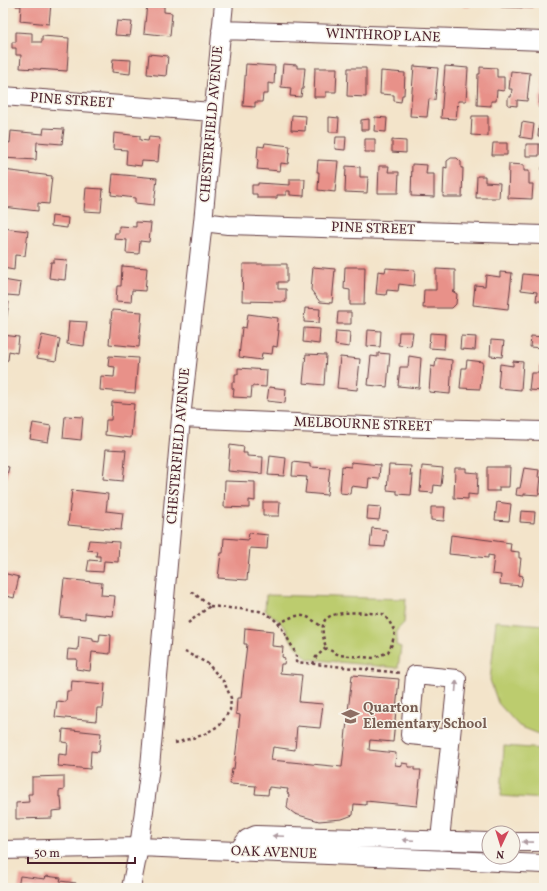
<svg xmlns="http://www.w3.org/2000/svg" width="547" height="891" viewBox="0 0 547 891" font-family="Vollkorn,serif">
	<rect width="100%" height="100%" fill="#f7f3e8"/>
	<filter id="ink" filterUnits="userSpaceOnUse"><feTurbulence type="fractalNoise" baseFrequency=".025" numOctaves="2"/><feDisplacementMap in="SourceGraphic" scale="8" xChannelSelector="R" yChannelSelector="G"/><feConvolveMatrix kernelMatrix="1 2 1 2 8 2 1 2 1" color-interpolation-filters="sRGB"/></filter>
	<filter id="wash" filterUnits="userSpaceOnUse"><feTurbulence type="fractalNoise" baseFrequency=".012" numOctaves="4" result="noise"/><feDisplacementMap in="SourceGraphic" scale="16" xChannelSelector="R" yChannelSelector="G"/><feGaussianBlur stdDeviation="0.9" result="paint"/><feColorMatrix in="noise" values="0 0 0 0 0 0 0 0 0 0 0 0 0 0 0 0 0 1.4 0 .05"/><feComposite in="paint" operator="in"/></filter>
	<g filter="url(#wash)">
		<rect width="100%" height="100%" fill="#f3e4ca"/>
		<path fill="#bccc6e" stroke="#83764c" d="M 266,595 L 406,599 L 404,623 L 397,630 L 396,645 L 401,647 L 398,668 L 308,659 L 292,642 L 286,629 L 278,620 L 265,610 Z
			M 496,621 L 544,625 L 544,736 L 519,726 L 498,703 L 490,680 Z
			M 504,746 L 544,749 L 544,799 L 501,796 Z"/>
		<g id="blocks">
			<path fill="#e89189" d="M 16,3 L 51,3 L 49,24 L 20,21 L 21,6 L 16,6 Z
				M 463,3 L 470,3 L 470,7 L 463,7 Z
				M 502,3 L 533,3 L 533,8 L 501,7 Z
				M 147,4 L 164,6 L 164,12 L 172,13 L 170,36 L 144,33 Z
				M 117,21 L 132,22 L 130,36 L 115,35 Z
				M 16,32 L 32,33 L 32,42 L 42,42 L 42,36 L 69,38 L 67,71 L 20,68 L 21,55 L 16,55 L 16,48 L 12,48 L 12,42 L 16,42 Z
				M 149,54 L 168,56 L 166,76 L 147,74 Z
				M 113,59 L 131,60 L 130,74 L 112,72 Z
				M 246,64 L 275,66 L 274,84 L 268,83 L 268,94 L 263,94 L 262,102 L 255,102 L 255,107 L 243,106 Z
				M 283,64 L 297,65 L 297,68 L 305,68 L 303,89 L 302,89 L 301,97 L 290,96 L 291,88 L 281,87 Z
				M 414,66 L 438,68 L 435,100 L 429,99 L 427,117 L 410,116 Z
				M 445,66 L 468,68 L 466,101 L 458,101 L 456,119 L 441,118 Z
				M 480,67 L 497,68 L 497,77 L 504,77 L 504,91 L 497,90 L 496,101 L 491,101 L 491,106 L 477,105 L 478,74 L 480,74 Z
				M 315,68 L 337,68 L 336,92 L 326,92 L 326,97 L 314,97 Z
				M 348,68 L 366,68 L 366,97 L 347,96 Z
				M 381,71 L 405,73 L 404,95 L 402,95 L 401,102 L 394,101 L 394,95 L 380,94 Z
				M 511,71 L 530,73 L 527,101 L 517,100 L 517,106 L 508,105 L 508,97 L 511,97 L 512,89 L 509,89 Z
				M 543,75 L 544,75 L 544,108 L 539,108 L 540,95 L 542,95 Z
				M 292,115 L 306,116 L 305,131 L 291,130 Z
				M 472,116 L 488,116 L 488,136 L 471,135 Z
				M 329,117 L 339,118 L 338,132 L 329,132 Z
				M 375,117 L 387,118 L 386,132 L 374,131 Z
				M 369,119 L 369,130 L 361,130 L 361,120 Z
				M 522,122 L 534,124 L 532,139 L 520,137 Z
				M 539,126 L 544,126 L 544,136 L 538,136 Z
				M 44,128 L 64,129 L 62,144 L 37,142 L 36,160 L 3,158 L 3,146 L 6,146 L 6,142 L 10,143 L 11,131 L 43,134 Z
				M 114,133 L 140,136 L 140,140 L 148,141 L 149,137 L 160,138 L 158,162 L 142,161 L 141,166 L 126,164 L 127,150 L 113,149 Z
				M 336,137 L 346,137 L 345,150 L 335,149 Z
				M 365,139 L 375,139 L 375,152 L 365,152 Z
				M 392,140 L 406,141 L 406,153 L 392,152 Z
				M 265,143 L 290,146 L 288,164 L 281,163 L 280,171 L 257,169 L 258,160 L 257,159 L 258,146 L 264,147 Z
				M 493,143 L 507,143 L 507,155 L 492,155 Z
				M 526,144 L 539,144 L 539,156 L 526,156 Z
				M 451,158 L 457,158 L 461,162 L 461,168 L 463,168 L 462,197 L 443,197 L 444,167 L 447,168 L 447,161 Z
				M 318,160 L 338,161 L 335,192 L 318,190 L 319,172 L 317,172 Z
				M 412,164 L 427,165 L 426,174 L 434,174 L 434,197 L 411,196 Z
				M 509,164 L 524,165 L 524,171 L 529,171 L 529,184 L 533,184 L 532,199 L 508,198 Z
				M 346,166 L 360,167 L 360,177 L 368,177 L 367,193 L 345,192 Z
				M 379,166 L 389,166 L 388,172 L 399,172 L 398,193 L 378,193 Z
				M 542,167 L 544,167 L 544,198 L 541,198 Z
				M 3,170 L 52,176 L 49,204 L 38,203 L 38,211 L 3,207 Z
				M 113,174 L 157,178 L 154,205 L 135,203 L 135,198 L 111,195 Z
				M 477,176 L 485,176 L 485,182 L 500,183 L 499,198 L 476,198 Z
				M 290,179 L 305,179 L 304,196 L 290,195 L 290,191 L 286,191 L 286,195 L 277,195 L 277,198 L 257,198 L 257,194 L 252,194 L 252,185 L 258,185 L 258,183 L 290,185 Z
				M 86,188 L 103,189 L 101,212 L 84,211 Z
				M 52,216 L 68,218 L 67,228 L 51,226 Z
				M 136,222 L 151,223 L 149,242 L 140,241 L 139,254 L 126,253 L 127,240 L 114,239 L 115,233 L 119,233 L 119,226 L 136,227 Z
				M 3,228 L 28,231 L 25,256 L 15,255 L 14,270 L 3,268 Z
				M 54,259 L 67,260 L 65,280 L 49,278 L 51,262 L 54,262 Z
				M 243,264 L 287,264 L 287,282 L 278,282 L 278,289 L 286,289 L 286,302 L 242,301 Z
				M 122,266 L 147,268 L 145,291 L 132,290 L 131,302 L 116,301 L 117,286 L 121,286 Z
				M 313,267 L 335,269 L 332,303 L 320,302 L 311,290 Z
				M 345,267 L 365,267 L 364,305 L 350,305 L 350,290 L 344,289 Z
				M 386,268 L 415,270 L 414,286 L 399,284 L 398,291 L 387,290 L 386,295 L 376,294 L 378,271 L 385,272 Z
				M 436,269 L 455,270 L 455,291 L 452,291 L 457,294 L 456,304 L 452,308 L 423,308 L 424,290 L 436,290 Z
				M 500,272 L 512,273 L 508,309 L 473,305 L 475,285 L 485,286 L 486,275 L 500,277 Z
				M 523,274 L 544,276 L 544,301 L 536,301 L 537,292 L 521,290 Z
				M 3,280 L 21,283 L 19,296 L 7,295 L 6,302 L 9,302 L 6,321 L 3,321 Z
				M 305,308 L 320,309 L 319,323 L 304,322 Z
				M 112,310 L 142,312 L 139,347 L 109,344 Z
				M 338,312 L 351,312 L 351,324 L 337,324 Z
				M 248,314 L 278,318 L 277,330 L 279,330 L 277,347 L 273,346 L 272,354 L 262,353 L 261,360 L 239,357 L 242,327 L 246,328 Z
				M 69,321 L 87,322 L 84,346 L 67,344 Z
				M 304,328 L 320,329 L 319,344 L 303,342 Z
				M 368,330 L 381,331 L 380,347 L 367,346 Z
				M 336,331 L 350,332 L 349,347 L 335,345 Z
				M 399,332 L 413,332 L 411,346 L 398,345 Z
				M 430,333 L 445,334 L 444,349 L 429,348 Z
				M 3,335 L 19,337 L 17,353 L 9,351 L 8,360 L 3,362 Z
				M 42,335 L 60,339 L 56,361 L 37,358 Z
				M 461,336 L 476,337 L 475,350 L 460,349 Z
				M 531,336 L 544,337 L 543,348 L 530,347 Z
				M 491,340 L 504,341 L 502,357 L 490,356 Z
				M 378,353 L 390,354 L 387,387 L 368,385 L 371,356 L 378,357 Z
				M 306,354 L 326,355 L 324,385 L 303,383 Z
				M 109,356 L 138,358 L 135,393 L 100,390 L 101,376 L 114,377 L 115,367 L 108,366 Z
				M 409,356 L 421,358 L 419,388 L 398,386 L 400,367 L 408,367 Z
				M 340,357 L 360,359 L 357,390 L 337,388 Z
				M 436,358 L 452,360 L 450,394 L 429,392 L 431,366 L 435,367 Z
				M 467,360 L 483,362 L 480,389 L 460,388 L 462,368 L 466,368 Z
				M 513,361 L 523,362 L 521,390 L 498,388 L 500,364 L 513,366 Z
				M 539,365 L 544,366 L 544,391 L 529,390 L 531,373 L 539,373 Z
				M 238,368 L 267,370 L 266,387 L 252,386 L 251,398 L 233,397 L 234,389 L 232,388 L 232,382 L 235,382 L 235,374 L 238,374 Z
				M 269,387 L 286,389 L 285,403 L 267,401 Z
				M 112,402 L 134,404 L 131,438 L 105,435 L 106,420 L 111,420 Z
				M 65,416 L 83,417 L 81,440 L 63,438 Z
				M 33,423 L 51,426 L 48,442 L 30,439 Z
				M 230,445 L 244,447 L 243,453 L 247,453 L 247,456 L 263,457 L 262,474 L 228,471 Z
				M 106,449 L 126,450 L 123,481 L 103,479 Z
				M 270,456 L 286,458 L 284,476 L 268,475 Z
				M 293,462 L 310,464 L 310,467 L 330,468 L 327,495 L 305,493 L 307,477 L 292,476 Z
				M 351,462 L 380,465 L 379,479 L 369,478 L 368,488 L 351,486 L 350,494 L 340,493 L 342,466 L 351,467 Z
				M 389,465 L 411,466 L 410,475 L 413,475 L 411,495 L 397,494 L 397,491 L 387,490 Z
				M 3,466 L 9,467 L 5,483 L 3,482 Z
				M 422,466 L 443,468 L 441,486 L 434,485 L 433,493 L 420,492 Z
				M 487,467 L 510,467 L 509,487 L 499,487 L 499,491 L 487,491 Z
				M 455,468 L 466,468 L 466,472 L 478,473 L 477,495 L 468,494 L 468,499 L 454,498 Z
				M 524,468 L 539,470 L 538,477 L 541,477 L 539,495 L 524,494 L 524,496 L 516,495 L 517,488 L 520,488 Z
				M 225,481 L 255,482 L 255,501 L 249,500 L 249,508 L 224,507 Z
				M 72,490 L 108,494 L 106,511 L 123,513 L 121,530 L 68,525 Z
				M 263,502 L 280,502 L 279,516 L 263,516 Z
				M 497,502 L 511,504 L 509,521 L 495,520 Z
				M 368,506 L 381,507 L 379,520 L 367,519 Z
				M 431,507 L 445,507 L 444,521 L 431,520 Z
				M 521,511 L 535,512 L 534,523 L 520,522 Z
				M 372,528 L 387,530 L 385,547 L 370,546 Z
				M 249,533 L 268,535 L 267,549 L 250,548 L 247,580 L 218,578 L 221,553 L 223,553 L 224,538 L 248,540 Z
				M 451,535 L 511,543 L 510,551 L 519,552 L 519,558 L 521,558 L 519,575 L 523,576 L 521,586 L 500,584 L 501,575 L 492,574 L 494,556 L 488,555 L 488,558 L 449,554 Z
				M 89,540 L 119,542 L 118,562 L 104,561 L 103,572 L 87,571 L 89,560 L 100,561 L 100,556 L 96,556 L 97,551 L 87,550 Z
				M 3,573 L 19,577 L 14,598 L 3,595 Z
				M 64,579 L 102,583 L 101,595 L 115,596 L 113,616 L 85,613 L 85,619 L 60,617 Z
				M 245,628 L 273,631 L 272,646 L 283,647 L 282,657 L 285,658 L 284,664 L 281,664 L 280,673 L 302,675 L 299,702 L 323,704 L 320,728 L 297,726 L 295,750 L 273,747 L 271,760 L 342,767 L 352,675 L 399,679 L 393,742 L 370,740 L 369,750 L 396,753 L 395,765 L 402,766 L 402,763 L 408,764 L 408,767 L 414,767 L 414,770 L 421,770 L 417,806 L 366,801 L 366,805 L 354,804 L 353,815 L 342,819 L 319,821 L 295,814 L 287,808 L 289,794 L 287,793 L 288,789 L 269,787 L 268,795 L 255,794 L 256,786 L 230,784 L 232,769 L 234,769 L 240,715 L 236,714 L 237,698 L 241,698 L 247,644 L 244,644 Z
				M 100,634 L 111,635 L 110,654 L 92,652 L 90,671 L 76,669 L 77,659 L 67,659 L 68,649 L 78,650 L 79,636 L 93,638 L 93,641 L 99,642 Z
				M 72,681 L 105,684 L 103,708 L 97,708 L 96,721 L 55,717 L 57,701 L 66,702 L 67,691 L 71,691 Z
				M 63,729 L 101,733 L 99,752 L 91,751 L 90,769 L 58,766 L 59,754 L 67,755 L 68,743 L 62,742 Z
				M 64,776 L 64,790 L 59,791 L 59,797 L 61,797 L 62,810 L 52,811 L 52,818 L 16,819 L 16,803 L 29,802 L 28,794 L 32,794 L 32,777 Z
				M 20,876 L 45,879 L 46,876 L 61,878 L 60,881 L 76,883 L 76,888 L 18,888 Z"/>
		</g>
	</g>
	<g filter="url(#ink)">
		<use href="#blocks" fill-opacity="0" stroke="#633d43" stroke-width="1"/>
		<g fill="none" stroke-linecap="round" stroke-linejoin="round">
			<defs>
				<path id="minor" d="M 221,30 L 544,41
					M 3,96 L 212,112
					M 203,222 L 228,225 L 544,235
					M 181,418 L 390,427 L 544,431
					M 441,841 L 441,830 L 457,679 L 415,675 L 410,735 L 451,739
					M 513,842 L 544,842
					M 3,850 L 139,847 L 544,864
					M 237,852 L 247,839 L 256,835 L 489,842
					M 131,888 L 139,847 L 150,767 L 181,418 L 203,222 L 224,3"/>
			</defs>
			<use href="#minor" stroke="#633d43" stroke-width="20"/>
			<path stroke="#633d43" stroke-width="2.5" stroke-dasharray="3 3" stroke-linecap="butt" d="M 210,606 L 259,611 C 277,617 281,627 289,641 C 293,648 297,654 296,662 L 401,673
				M 188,623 L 210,606 L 191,591
				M 279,624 C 287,619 296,613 307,617 C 311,618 317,624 323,627
				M 313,664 L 316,657 L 326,648 C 324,640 320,628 325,620 C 334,609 369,613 383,614 L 389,621 L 395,632 L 392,644 L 388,652 L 374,658 L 339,655 L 326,648
				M 175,743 L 203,735 L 220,725 L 230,710 L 231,698 L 224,682 L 207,663 L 185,652"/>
			<use href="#minor" stroke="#fff" stroke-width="18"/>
		</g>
		<defs><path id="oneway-solid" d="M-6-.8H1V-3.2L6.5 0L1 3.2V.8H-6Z"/></defs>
		<g fill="#ae9aa0">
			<use href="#oneway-solid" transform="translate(456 686) rotate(-85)"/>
			<use href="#oneway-solid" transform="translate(278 836) rotate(-178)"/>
			<use href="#oneway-solid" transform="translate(408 840) rotate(-178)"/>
			<use href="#oneway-solid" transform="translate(528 842) rotate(-179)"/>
		</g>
	</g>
	<defs>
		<symbol id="school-bare" viewBox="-9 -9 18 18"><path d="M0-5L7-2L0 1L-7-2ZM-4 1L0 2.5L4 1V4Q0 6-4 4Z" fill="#8d6e63" stroke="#f7f3e8" stroke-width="2.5" paint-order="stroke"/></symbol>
	</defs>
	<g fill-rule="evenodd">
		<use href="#school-bare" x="338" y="704" width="25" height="25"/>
	</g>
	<g text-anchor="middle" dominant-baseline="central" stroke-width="3" stroke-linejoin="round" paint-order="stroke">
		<g font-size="14" fill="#4a1f2b" stroke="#f7f3e8">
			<text transform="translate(383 36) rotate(2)">WINTHROP LANE</text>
			<text transform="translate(72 101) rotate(4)">PINE STREET</text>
			<text transform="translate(212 124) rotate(-85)">CHESTERFIELD AVENUE</text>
			<text transform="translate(373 229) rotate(2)">PINE STREET</text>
			<text transform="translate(363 425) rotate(2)">MELBOURNE STREET</text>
			<text transform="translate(179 446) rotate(-85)">CHESTERFIELD AVENUE</text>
			<text transform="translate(274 853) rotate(2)">OAK AVENUE</text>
		</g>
		<g font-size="14" font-weight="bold" fill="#785e54" stroke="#f7f3e8" text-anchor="start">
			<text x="363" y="708">Quarton<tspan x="363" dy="16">Elementary School</tspan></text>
		</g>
	</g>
	<rect width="547" height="891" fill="none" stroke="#f7f3e8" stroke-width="16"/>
	<g transform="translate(501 845) rotate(184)"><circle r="19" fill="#f7f3e8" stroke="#b29e9c"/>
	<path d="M0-3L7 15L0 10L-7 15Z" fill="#d1495b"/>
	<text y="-6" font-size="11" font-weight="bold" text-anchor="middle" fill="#4a1f2b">N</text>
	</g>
	<path d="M28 857v6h107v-6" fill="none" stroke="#4a1f2b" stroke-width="2"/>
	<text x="34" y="857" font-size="12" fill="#4a1f2b" stroke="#f7f3e8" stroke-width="3" paint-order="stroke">50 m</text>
</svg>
